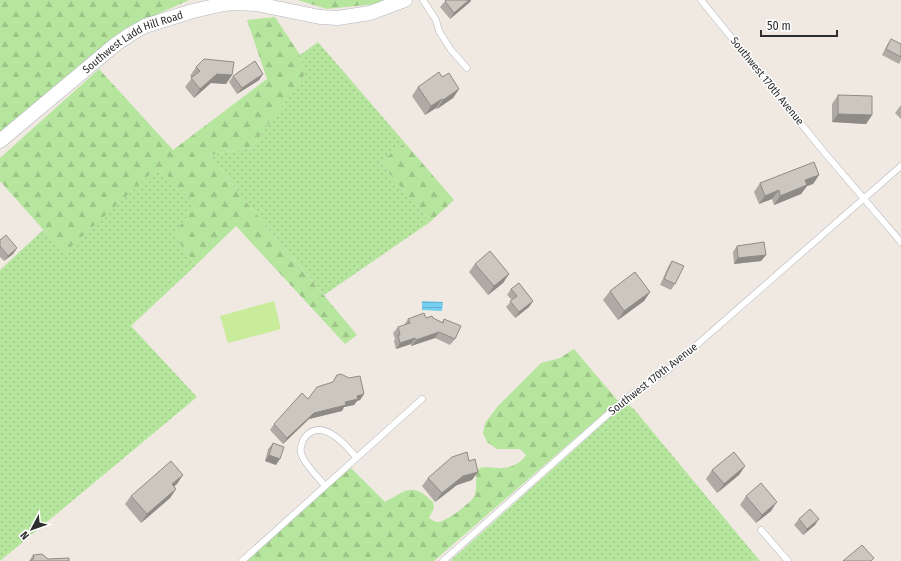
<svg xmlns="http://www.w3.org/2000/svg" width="901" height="561" viewBox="0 0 901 561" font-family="'Fira Sans Condensed',sans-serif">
	<defs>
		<pattern id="grass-dots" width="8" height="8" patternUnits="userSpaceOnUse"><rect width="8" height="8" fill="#b6e59e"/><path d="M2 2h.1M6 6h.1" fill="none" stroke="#9dc588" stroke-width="1.8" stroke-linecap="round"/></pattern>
		<pattern id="forest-firs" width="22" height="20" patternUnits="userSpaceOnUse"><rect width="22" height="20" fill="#b6e59e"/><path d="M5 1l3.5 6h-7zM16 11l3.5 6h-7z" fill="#9dc588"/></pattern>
		<pattern id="water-rules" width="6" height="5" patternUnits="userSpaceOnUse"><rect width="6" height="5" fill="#75cff0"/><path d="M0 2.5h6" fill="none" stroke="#66b2ce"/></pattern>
	</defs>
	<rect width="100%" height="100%" fill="#efe9e1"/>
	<path fill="url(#grass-dots)" d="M 318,42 L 405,143 L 380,162 L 430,222 L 324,295 L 246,202 L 210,155 L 252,147 L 305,74 L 300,55 Z
		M 158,167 L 198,205 L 173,234 L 196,265 L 131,326 L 197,397 L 0,561 L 0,270 L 43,230 L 64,252 Z
		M 625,404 L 633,408 L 760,561 L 450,561 Z"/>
	<path fill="url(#forest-firs)" d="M 0,0 L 189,0 L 124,29 L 0,134 Z
		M 298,0 L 388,0 L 375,4 L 327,9 Z
		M 275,17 L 300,55 L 305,74 L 252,147 L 210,155 L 246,202 L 357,335 L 345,344 L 236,226 L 196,265 L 173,234 L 197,205 L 158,167 L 64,253 L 0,181 L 0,158 L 99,69 L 173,150 L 267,79 L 247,20 Z
		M 405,143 L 454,200 L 430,222 L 380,162 Z
		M 574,349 L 618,401 L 434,561 L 244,561 L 351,468 L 385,502 C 407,490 412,482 433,502 L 434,508 L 429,518 C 432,520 435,522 438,522 C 446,522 472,502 475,495 C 477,486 476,478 476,470 C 486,465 488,468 498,468 C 508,469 521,464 526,455 L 520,449 L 497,449 L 487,442 L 483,433 L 485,423 L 498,406 L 541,363 L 560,358 Z"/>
	<path fill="#c9ec9a" d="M 274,301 L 281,329 L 228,343 L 220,316 Z"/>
	<path fill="url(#water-rules)" d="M 422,301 L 443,302 L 442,311 L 422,310 Z"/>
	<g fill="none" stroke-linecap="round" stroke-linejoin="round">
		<defs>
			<path id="service" d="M 423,0 L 436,20 L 439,31 L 451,50 L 467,68
				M 701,0 L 824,152 L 901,242
				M 325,486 C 318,477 304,464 301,453 C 300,448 302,440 306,436 C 323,418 346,445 356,457
				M 761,530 L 788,561
				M 242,561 L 422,399
				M 443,561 L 624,400 L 668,370 L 901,166"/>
			<g id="tertiary">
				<path id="s1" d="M 0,141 L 116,44 L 131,34 L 145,26 L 193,11 L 224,4 L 233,3 L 256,4 L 320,17 L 338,18 L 370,13 L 405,0"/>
			</g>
		</defs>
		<use href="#service" stroke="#b4b7c1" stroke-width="7"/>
		<use href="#tertiary" stroke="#b4b7c1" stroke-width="15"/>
		<use href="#service" stroke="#fff" stroke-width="6"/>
		<use href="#tertiary" stroke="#fff" stroke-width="14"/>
	</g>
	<path fill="#afaba4" d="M 446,0 L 471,0 L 470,2 L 450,19 L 440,7 Z
		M 891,39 L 901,44 L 901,60 L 899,64 L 882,55 L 887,45 Z
		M 196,67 L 232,75 L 226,84 L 211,83 L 194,98 L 185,87 L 192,78 L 190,76 Z
		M 263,74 L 259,80 L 237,94 L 229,82 L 233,76 Z
		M 442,77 L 459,89 L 453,98 L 437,109 L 436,108 L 425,115 L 412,96 L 418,87 Z
		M 838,95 L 872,115 L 866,124 L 832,122 L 832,104 Z
		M 901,105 L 901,119 L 895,113 Z
		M 819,175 L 813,184 L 807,186 L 801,194 L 774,205 L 772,199 L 759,204 L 754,192 L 760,183 Z
		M 0,240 L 17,248 L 13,254 L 4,261 L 0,257 Z
		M 737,246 L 766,255 L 761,261 L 734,264 L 733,252 Z
		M 672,261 L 675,284 L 671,290 L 660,285 L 668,267 Z
		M 475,264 L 509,274 L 503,283 L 488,295 L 469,272 Z
		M 511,289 L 533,301 L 529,307 L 515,318 L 506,307 L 512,300 L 507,295 Z
		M 610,291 L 650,292 L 644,301 L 618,320 L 603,300 Z
		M 426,318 L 433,318 L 442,322 L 444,319 L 455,339 L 450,345 L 435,338 L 411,346 L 411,344 L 396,349 L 394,341 L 395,339 L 393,333 L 398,327 L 404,325 L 408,319 Z
		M 337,375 L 364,394 L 360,400 L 357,401 L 354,405 L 344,407 L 342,411 L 309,419 L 283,444 L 270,430 L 274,424 L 308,399 L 332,383 Z
		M 273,443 L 276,465 L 265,461 L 268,449 Z
		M 745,466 L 739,475 L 717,493 L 706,479 L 712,470 Z
		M 428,478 L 472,480 L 457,485 L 435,502 L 422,486 Z
		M 177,484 L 174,486 L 176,489 L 170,498 L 141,523 L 125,504 L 131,496 Z
		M 746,496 L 771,511 L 756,523 L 740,505 Z
		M 799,519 L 815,525 L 803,535 L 794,525 Z
		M 33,555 L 48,559 L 69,561 L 29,561 Z"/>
	<path fill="#8e8b86" d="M 469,0 L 471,0 L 470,2 L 450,19 L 454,13 Z
		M 217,74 L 232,75 L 226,84 L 211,83 L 194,98 L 200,89 Z
		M 263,74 L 259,80 L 237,94 L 242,88 Z
		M 459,89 L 453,98 L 437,109 L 443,100 Z
		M 442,99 L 436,108 L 425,115 L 431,106 Z
		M 838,114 L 872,115 L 866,124 L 832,122 Z
		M 819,175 L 813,184 L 807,186 L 801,194 L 774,205 L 780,196 L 805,180 Z
		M 779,190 L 772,199 L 759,204 L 765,196 Z
		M 17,248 L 13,254 L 4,261 L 8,256 Z
		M 766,255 L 761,261 L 734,264 L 738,258 Z
		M 509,274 L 503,283 L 488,295 L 494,286 Z
		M 650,292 L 644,301 L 618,320 L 624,311 Z
		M 533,301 L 529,307 L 515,318 L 519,312 Z
		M 439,332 L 435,338 L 411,346 L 416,340 Z
		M 415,338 L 411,344 L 396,349 L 400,343 Z
		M 364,394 L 360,400 L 357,401 L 354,405 L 344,407 L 342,411 L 309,419 L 283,444 L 287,438 L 314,413 L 345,402 L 357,396 Z
		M 269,455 L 280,459 L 276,465 L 265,461 Z
		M 745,466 L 739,475 L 717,493 L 724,484 Z
		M 478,472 L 472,480 L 457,485 L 435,502 L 442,493 L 463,476 Z
		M 183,475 L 177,484 L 166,493 L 172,484 Z
		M 176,489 L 170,498 L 141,523 L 147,514 Z
		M 777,502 L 771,511 L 756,523 L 762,515 Z
		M 819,519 L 815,525 L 803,535 L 807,529 Z"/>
	<path fill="#cbc7bf" stroke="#8e8b86" d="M 446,0 L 469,0 L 454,13 L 445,1 Z
		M 891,39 L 901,44 L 901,57 L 886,49 Z
		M 204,59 L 234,62 L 232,75 L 217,74 L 200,89 L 191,78 L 200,71 L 196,67 Z
		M 255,61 L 263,74 L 242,88 L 233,76 Z
		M 439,72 L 442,77 L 449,73 L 459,89 L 443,100 L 442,99 L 431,106 L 418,87 Z
		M 838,95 L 872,96 L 872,115 L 838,114 Z
		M 814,162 L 819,175 L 805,180 L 807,185 L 780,196 L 779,190 L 765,196 L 760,183 Z
		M 6,235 L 17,248 L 8,256 L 0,246 L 0,240 Z
		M 764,242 L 766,255 L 738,258 L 737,246 Z
		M 490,251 L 509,274 L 494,286 L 475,264 Z
		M 672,261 L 684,266 L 675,284 L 664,279 Z
		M 635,272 L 650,292 L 624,311 L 610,291 Z
		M 519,283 L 533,301 L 519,312 L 510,301 L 517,296 L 511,289 Z
		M 424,313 L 426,318 L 432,316 L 433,318 L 443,323 L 444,319 L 461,326 L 455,339 L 439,332 L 416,340 L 415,338 L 400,343 L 398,335 L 400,335 L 398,327 L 410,323 L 408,319 Z
		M 341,374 L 349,378 L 360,376 L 364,394 L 357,396 L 358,399 L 345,402 L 346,405 L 314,413 L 287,438 L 274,424 L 302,393 L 308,399 L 317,387 L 333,382 L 337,375 Z
		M 273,443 L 284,447 L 280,459 L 269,455 Z
		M 467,452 L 469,461 L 475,459 L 478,472 L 463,476 L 442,493 L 428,478 L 452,457 Z
		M 734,452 L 745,466 L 724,484 L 712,470 Z
		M 171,461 L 183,475 L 172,484 L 176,489 L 147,514 L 131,496 Z
		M 761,483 L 777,502 L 762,515 L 746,496 Z
		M 810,509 L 819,519 L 807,529 L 799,519 Z
		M 862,545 L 874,558 L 871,561 L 843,561 Z
		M 42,554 L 48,559 L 69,558 L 69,561 L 31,561 L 34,558 L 33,555 Z"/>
	<g text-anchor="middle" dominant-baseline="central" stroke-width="3" stroke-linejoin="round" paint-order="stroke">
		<g font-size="11" fill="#2e2e2e" stroke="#fff">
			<text stroke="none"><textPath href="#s1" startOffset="167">Southwest Ladd Hill Road</textPath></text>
			<text transform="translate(767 81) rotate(51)">Southwest 170th Avenue</text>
			<text transform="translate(653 379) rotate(-38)">Southwest 170th Avenue</text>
		</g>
	</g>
	<g transform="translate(32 529) rotate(229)" stroke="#ffffff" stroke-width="3" paint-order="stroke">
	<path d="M0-3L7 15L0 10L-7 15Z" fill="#2e2e2e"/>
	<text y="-6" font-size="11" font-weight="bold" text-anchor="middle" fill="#2e2e2e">N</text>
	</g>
	<path d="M761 30v6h76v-6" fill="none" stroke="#2e2e2e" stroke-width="2"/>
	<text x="767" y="30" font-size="12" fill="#2e2e2e" stroke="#ffffff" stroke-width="3" paint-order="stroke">50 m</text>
</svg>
